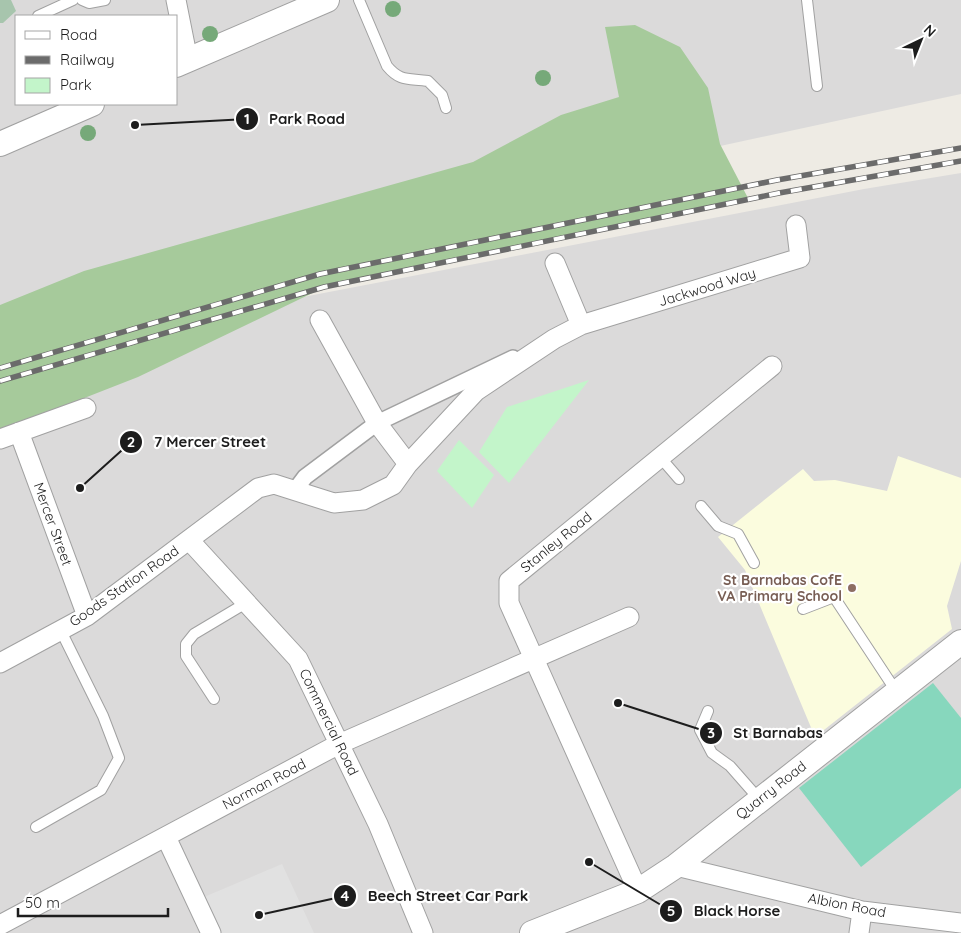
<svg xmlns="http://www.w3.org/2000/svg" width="961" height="933" viewBox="0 0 961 933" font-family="Quicksand,sans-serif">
	<rect width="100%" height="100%" fill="#eeebe4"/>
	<path fill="#dbdada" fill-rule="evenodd" d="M 0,0 L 961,0 L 961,94 L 531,187 L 0,327 ZM 16,16 L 176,16 L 176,104 L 16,104 Z
		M 961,173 L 961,933 L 0,933 L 0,402 L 303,297 L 864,189 Z"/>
	<path fill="#fbfcde" d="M 898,456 L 961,478 L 961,561 L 947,606 L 952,629 L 815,737 L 745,570 L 718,537 L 803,469 L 814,481 L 835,480 L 887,491 Z"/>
	<path fill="#a6ca9b" d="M 635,25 L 680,47 L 708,88 L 720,144 L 749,200 L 562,240 L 450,259 L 329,285 L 138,377 L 0,431 L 0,305 L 84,271 L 473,162 L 561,115 L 619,97 L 605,27 Z"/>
	<path fill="#a7c5ad" d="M 0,0 L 11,0 L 16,11 L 3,23 L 0,23 Z"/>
	<path fill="#c3f5ca" d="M 589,380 L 509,483 L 479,452 L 507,407 Z
		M 459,440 L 494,475 L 472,508 L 437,471 Z"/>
	<path fill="#87d7bd" d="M 933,683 L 961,718 L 961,788 L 861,867 L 799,788 Z"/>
	<path fill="#e1e1e1" d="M 282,864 L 314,933 L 220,933 L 204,897 Z"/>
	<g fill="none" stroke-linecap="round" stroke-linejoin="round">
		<defs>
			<path id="service" d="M 82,0 L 89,3 L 105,0
				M 359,0 L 387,66 C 400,82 409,78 428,81 L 442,95 L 446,108
				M 807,0 L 817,86
				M 38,16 L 73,0
				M 660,457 L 679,479
				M 701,506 L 718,526 L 738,534 L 754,563
				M 803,609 L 834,597 L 896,691
				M 214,699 L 186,656 L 186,644 L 194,634 L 246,603
				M 708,711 L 700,730 L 712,753 L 730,766 L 759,799
				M 36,827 L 101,790 L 119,758 L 103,716 L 61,631"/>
			<path id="pedestrian" d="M 296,489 L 305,477 L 377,423 L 513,358"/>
			<path id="minor" d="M 176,0 L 188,60
				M 320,320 L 377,423 L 408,464
				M 581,325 L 800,258 L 796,225
				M 19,432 L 87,616
				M 0,439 L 86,408
				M 189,540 L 298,659 L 378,824 L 423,933
				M 0,663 L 87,616 L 258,488 L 274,484 L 334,503 L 363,500 L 393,485 L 408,464 L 476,391 L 554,339 L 581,325 L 555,263
				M 166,837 L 211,933
				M 676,866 L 862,911 L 961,923
				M 638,891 L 509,603 L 509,581 L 772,366
				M 0,925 L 339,744 L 629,617
				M 859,933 L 862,911"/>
			<path id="tertiary" d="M 176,65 L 327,0
				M 0,144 L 92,104
				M 532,933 L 638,891 L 676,866 L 961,642"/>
		</defs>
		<use href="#service" stroke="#a1a1a1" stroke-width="12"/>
		<use href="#pedestrian" stroke="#a1a1a1" stroke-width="18"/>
		<use href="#minor" stroke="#a1a1a1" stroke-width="21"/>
		<use href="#tertiary" stroke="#a1a1a1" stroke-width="26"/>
		<use href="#service" stroke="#fff" stroke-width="10"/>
		<use href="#pedestrian" stroke="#fff" stroke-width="15"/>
		<use href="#minor" stroke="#fff" stroke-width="19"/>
		<use href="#tertiary" stroke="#fff" stroke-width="24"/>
		<defs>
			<path id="rail" d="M 0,368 L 320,274 L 777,180 L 961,148
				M 0,381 L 324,287 L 779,193 L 961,161"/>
		</defs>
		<use href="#rail" stroke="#6b6b6b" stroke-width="5.5"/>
		<use href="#rail" stroke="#fff" stroke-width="4" stroke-dasharray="11" stroke-linecap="butt"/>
	</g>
	<g fill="#76a979">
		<circle cx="393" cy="9" r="8"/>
		<circle cx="210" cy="34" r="8"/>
		<circle cx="543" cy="78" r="8"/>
		<circle cx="88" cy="133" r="8"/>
	</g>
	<circle fill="#8d6e63" stroke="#fff" stroke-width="2" cx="852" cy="588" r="5"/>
	<g text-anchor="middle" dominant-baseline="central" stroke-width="4.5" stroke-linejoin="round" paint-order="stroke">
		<g font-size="14" fill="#1d1d1d" stroke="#fff">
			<text transform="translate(707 287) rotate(-17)">Jackwood Way</text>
			<text transform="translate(53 524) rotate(70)">Mercer Street</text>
			<text transform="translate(556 542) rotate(-39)">Stanley Road</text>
			<text transform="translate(124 586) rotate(-35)">Goods Station Road</text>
			<text transform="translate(329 722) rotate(64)">Commercial Road</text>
			<text transform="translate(264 784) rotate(-28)">Norman Road</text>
			<text transform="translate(771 790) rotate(-38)">Quarry Road</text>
			<text transform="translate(847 905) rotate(11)">Albion Road</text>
		</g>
		<g font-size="14" font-weight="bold" fill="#785e54" stroke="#fff" text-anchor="end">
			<text x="842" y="580">St Barnabas CofE<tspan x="842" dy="16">VA Primary School</tspan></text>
		</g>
	</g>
	<path fill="none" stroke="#1d1d1d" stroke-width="2" d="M135 125L247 119M80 488L131 442M618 703L711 733M259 915L345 896M589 862L671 911"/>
	<g fill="#1d1d1d" stroke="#fff" stroke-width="2">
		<circle cx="135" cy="125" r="5"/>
		<circle cx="80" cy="488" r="5"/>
		<circle cx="618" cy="703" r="5"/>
		<circle cx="259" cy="915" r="5"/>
		<circle cx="589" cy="862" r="5"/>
		<circle cx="247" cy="119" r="12"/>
		<circle cx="131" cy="442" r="12"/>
		<circle cx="711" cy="733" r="12"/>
		<circle cx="345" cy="896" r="12"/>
		<circle cx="671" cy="911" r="12"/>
	</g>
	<g font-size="15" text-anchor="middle" font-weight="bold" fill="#fff">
		<text x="247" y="124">1</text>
		<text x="131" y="447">2</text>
		<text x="711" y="738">3</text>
		<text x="345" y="901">4</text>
		<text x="671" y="916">5</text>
	</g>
	<g font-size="15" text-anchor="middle" font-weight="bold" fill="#1d1d1d" stroke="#fff" stroke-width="4.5" stroke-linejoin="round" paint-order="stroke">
		<text x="307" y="124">Park Road</text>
		<text x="210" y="447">7 Mercer Street</text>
		<text x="778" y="738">St Barnabas</text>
		<text x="448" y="901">Beech Street Car Park</text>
		<text x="737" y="916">Black Horse</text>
	</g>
	<rect x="15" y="15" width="162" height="90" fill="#ffffff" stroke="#a5a5a5"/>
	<rect x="25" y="31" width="25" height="8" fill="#ffffff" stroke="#a5a5a5"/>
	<text x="60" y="40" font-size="15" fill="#1d1d1d">Road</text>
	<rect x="25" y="56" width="25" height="8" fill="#6b6b6b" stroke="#a5a5a5"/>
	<text x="60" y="65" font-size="15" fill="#1d1d1d">Railway</text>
	<rect x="25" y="78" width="25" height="15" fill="#c3f5ca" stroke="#a5a5a5"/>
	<text x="60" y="90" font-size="15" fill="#1d1d1d">Park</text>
	<g transform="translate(921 40) rotate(43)" stroke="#ffffff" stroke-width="4" paint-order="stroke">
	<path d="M0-4L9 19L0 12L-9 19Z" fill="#1d1d1d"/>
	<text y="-8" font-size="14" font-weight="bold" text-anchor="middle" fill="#1d1d1d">N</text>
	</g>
	<path d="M18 908v8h150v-8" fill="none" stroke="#1d1d1d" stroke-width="2.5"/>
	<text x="25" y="908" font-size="15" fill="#1d1d1d" stroke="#ffffff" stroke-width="4" paint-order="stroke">50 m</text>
</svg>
